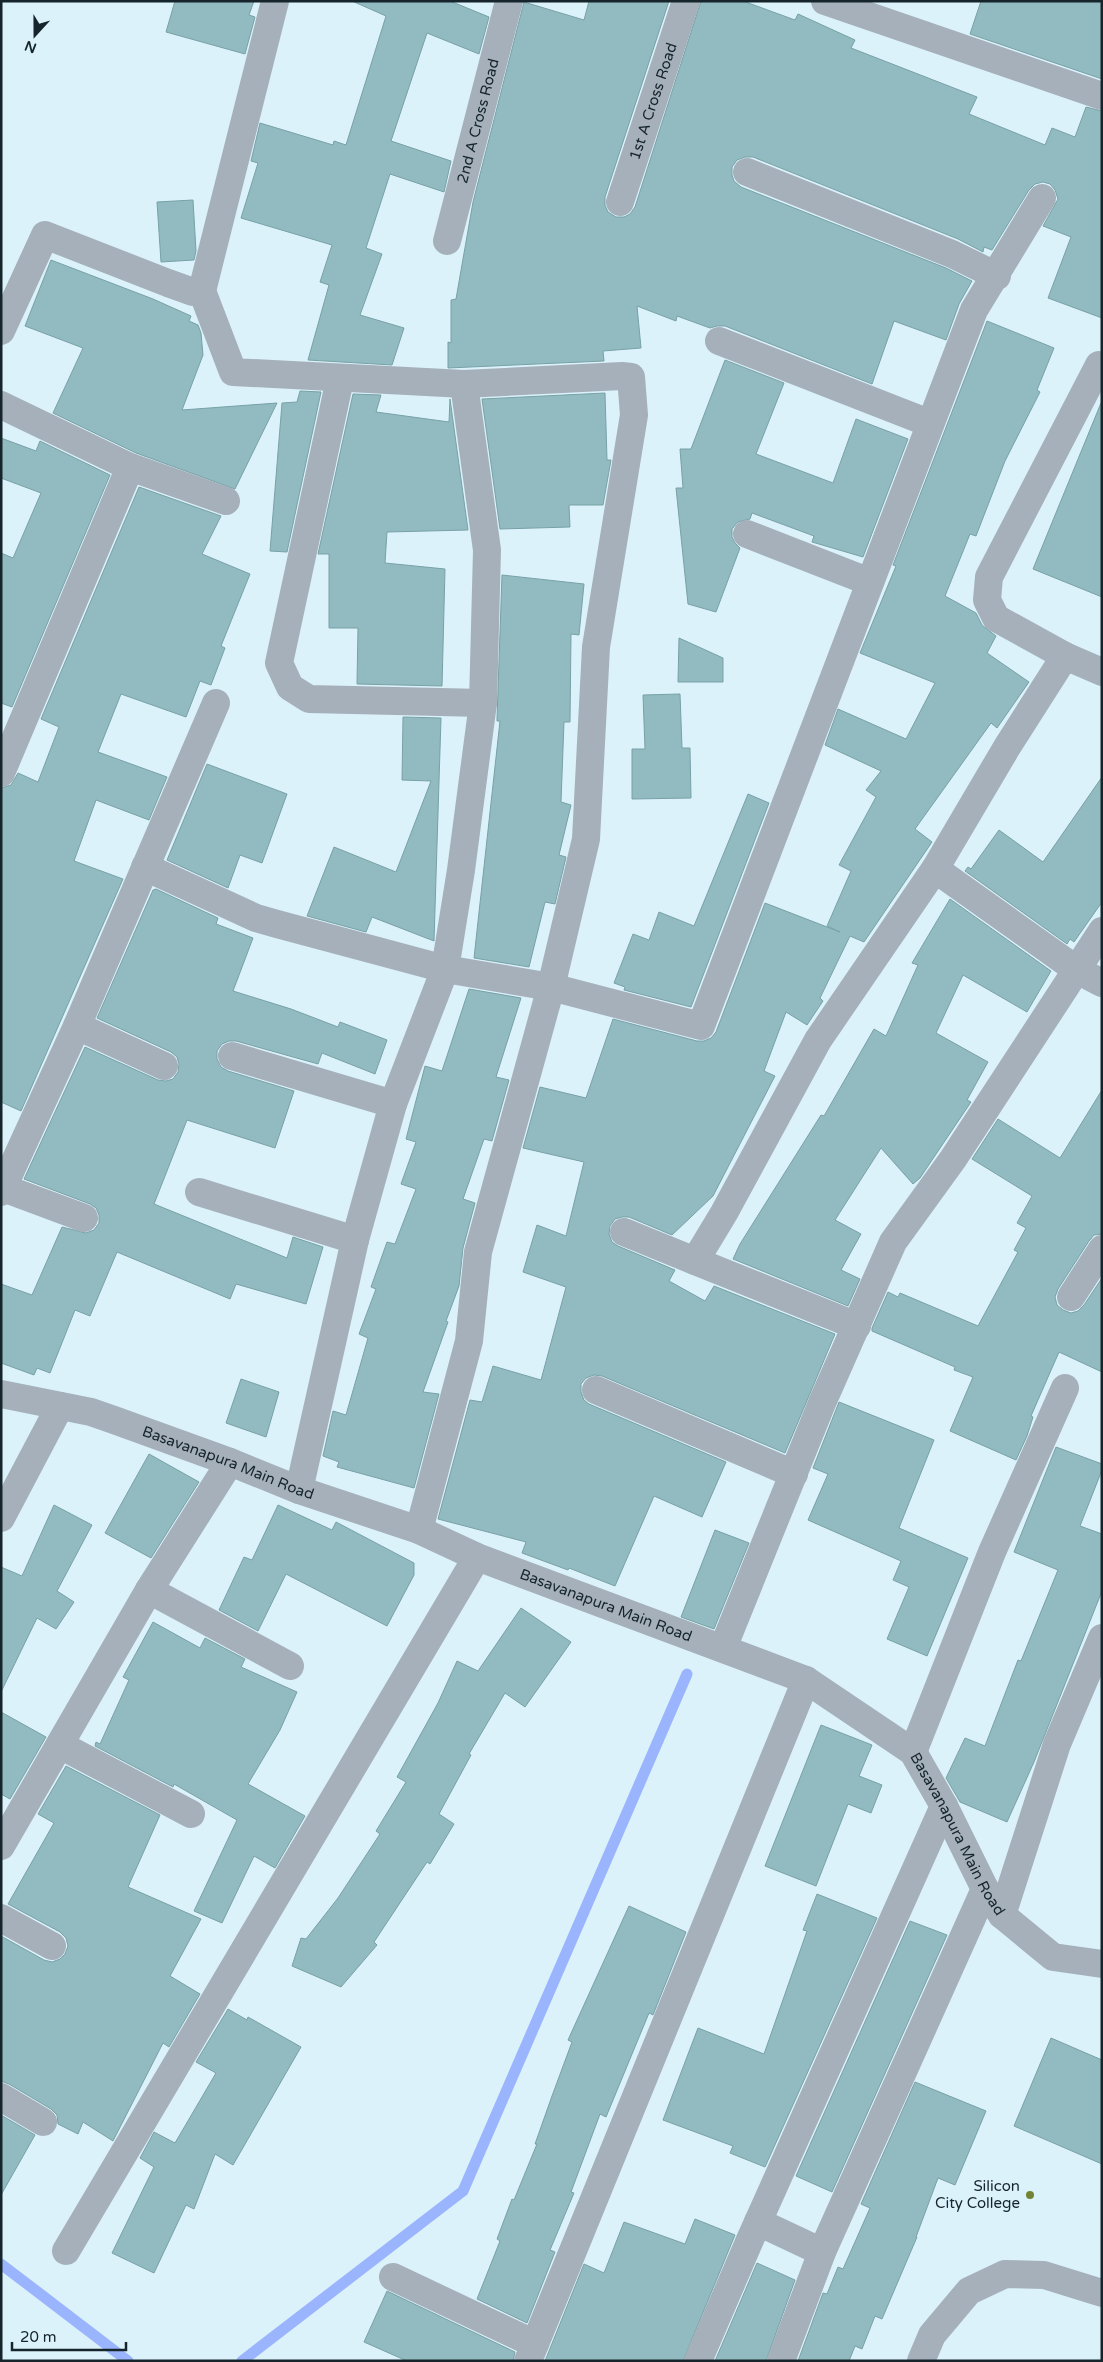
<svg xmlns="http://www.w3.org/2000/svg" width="1103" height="2362" viewBox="0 0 1103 2362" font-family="'Varela Round',sans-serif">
	<rect width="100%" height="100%" fill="#dbf2fb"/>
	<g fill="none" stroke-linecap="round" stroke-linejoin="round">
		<path stroke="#9ab5fe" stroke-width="11" d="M 1,2264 L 128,2361
			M 242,2361 L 463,2191 L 687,1674"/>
	</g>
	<path fill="#91bbc0" stroke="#78a1a6" d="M 175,1 L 254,1 L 249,15 L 255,17 L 245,54 L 166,32 Z
		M 352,1 L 450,1 L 489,17 L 479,54 L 427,33 L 391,141 L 451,161 L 444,192 L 390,174 L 366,248 L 382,254 L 360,315 L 404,328 L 392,365 L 308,360 L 329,285 L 320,282 L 332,245 L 241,218 L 258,163 L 251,161 L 260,123 L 333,145 L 334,141 L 346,145 L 386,16 Z
		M 589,1 L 669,1 L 605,197 L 605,205 L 608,212 L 616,217 L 624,217 L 630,214 L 635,207 L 701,1 L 743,1 L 795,20 L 798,14 L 855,40 L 851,48 L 977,97 L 969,114 L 1045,145 L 1052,128 L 1075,137 L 1086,107 L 1102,111 L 1102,318 L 1048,298 L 1071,237 L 1043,226 L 1058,199 L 1055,190 L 1050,184 L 1043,182 L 1035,184 L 1029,190 L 992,250 L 984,247 L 983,252 L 958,239 L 753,157 L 745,157 L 737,160 L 732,167 L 732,175 L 734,181 L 741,187 L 946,268 L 972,281 L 959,304 L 946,340 L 894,321 L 872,384 L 725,326 L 717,326 L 710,328 L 677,316 L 676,321 L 637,306 L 641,348 L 603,351 L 604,361 L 448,368 L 448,342 L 451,343 L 451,300 L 456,299 L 473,202 L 524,2 L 584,20 Z
		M 981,1 L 1102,1 L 1102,79 L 970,34 Z
		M 193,200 L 196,251 L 194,260 L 161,262 L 157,202 Z
		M 51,260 L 153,299 L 191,316 L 189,321 L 198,325 L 201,333 L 203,355 L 182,410 L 277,403 L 235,489 L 136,453 L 53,413 L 83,348 L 25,326 Z
		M 987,321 L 1054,348 L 1037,390 L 1040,392 L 1005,461 L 976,536 L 970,534 L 945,596 L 976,613 L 982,625 L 996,636 L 987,653 L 1029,682 L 997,728 L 991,723 L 915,829 L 932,842 L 864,942 L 850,936 L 820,998 L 823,1001 L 807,1025 L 786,1012 L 764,1071 L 775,1076 L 713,1196 L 672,1235 L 629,1217 L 622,1217 L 615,1219 L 610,1226 L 609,1234 L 612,1242 L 618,1246 L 675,1270 L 669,1281 L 705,1301 L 714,1286 L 835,1334 L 785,1453 L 602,1376 L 594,1375 L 586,1378 L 581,1384 L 581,1392 L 584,1400 L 589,1404 L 726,1462 L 702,1517 L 654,1496 L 615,1586 L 569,1568 L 568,1570 L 522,1553 L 526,1542 L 438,1519 L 470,1400 L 482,1402 L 493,1366 L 541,1380 L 566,1287 L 523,1272 L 537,1225 L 566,1236 L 584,1162 L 523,1148 L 540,1087 L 586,1098 L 613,1019 L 697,1041 L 704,1041 L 711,1038 L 716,1032 L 765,903 L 840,932 L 827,926 L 851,871 L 839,865 L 876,797 L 866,790 L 881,771 L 825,745 L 838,709 L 906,739 L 935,683 L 860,653 L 896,566 L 893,565 Z
		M 725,360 L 784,383 L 756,454 L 833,483 L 856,419 L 908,439 L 863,557 L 812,542 L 814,536 L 752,513 L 750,519 L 738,522 L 732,529 L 732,537 L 735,543 L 740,548 L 716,612 L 688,604 L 676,488 L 683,488 L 680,449 L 691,449 Z
		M 300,391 L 321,392 L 287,552 L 270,551 L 282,403 L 297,402 Z
		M 605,393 L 607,460 L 611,460 L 603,505 L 569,505 L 570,527 L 500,529 L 482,399 Z
		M 353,394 L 381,395 L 376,412 L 449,422 L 450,399 L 468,530 L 387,532 L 385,563 L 445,569 L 442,686 L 357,684 L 358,628 L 329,628 L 329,554 L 318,554 Z
		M 1101,403 L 1102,403 L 1102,597 L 1033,569 Z
		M 1,438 L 36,451 L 40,441 L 110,475 L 12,707 L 1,703 L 1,553 L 13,558 L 41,493 L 1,478 Z
		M 139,487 L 221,516 L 202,554 L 250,574 L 221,646 L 225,648 L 211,685 L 200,681 L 186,717 L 121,694 L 98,752 L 167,777 L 149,820 L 96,800 L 74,861 L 123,879 L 21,1111 L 1,1102 L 1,788 L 11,785 L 18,773 L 38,782 L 59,727 L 41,719 Z
		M 502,575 L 584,584 L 579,635 L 571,634 L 570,722 L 564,722 L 561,802 L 571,805 L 559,855 L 566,857 L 555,904 L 545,902 L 529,967 L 474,958 L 500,721 L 497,721 L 497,719 Z
		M 679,638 L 723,658 L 723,682 L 678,682 Z
		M 680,694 L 682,748 L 690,748 L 691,798 L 632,799 L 632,749 L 645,749 L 643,695 Z
		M 403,717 L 441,718 L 434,941 L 372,917 L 366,932 L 307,916 L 334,847 L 396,872 L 431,781 L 402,780 Z
		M 207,764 L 287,794 L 262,863 L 240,855 L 228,888 L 167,860 Z
		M 1102,777 L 1102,902 L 1074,942 L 1070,939 L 1067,944 L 965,871 L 968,867 L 971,869 L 999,830 L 1043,862 Z
		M 748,794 L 769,803 L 691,1007 L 624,990 L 625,987 L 614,983 L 633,934 L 649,940 L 659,912 L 694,926 Z
		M 156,889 L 218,918 L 216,924 L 253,938 L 233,991 L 291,1009 L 338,1027 L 340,1022 L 387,1040 L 375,1074 L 322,1053 L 318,1064 L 236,1041 L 229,1041 L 222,1044 L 217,1051 L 217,1059 L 221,1067 L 228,1071 L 294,1091 L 275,1148 L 187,1120 L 154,1204 L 287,1258 L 293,1237 L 323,1247 L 306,1304 L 236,1284 L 230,1299 L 117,1252 L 90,1316 L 75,1310 L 50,1373 L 37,1368 L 34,1375 L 1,1363 L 1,1284 L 32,1295 L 62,1227 L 86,1233 L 94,1230 L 99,1223 L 99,1215 L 96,1208 L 90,1204 L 24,1179 L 85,1047 L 158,1080 L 166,1081 L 173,1079 L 178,1072 L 179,1064 L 177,1057 L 171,1052 L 97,1018 L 153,890 Z
		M 950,899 L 1051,971 L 1027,1012 L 963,975 L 936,1033 L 988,1062 L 967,1100 L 971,1102 L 920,1178 L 913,1184 L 881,1148 L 835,1220 L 861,1234 L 841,1270 L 860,1279 L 848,1306 L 733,1259 L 740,1244 L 821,1115 L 824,1116 L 874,1029 L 886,1036 L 918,965 L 912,963 Z
		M 469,989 L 521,998 L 496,1077 L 509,1080 L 492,1141 L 484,1139 L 463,1199 L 475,1203 L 463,1248 L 459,1286 L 446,1321 L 448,1322 L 423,1392 L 439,1394 L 414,1488 L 337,1467 L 339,1462 L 323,1456 L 333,1411 L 346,1415 L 368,1338 L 359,1334 L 376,1289 L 371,1287 L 387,1242 L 395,1244 L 416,1189 L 401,1184 L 416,1142 L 406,1139 L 425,1066 L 442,1071 Z
		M 1102,1090 L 1102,1234 L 1094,1235 L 1089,1241 L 1058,1289 L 1055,1297 L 1057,1305 L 1063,1310 L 1071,1313 L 1078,1311 L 1084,1305 L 1102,1278 L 1102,1372 L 1059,1352 L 1031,1416 L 1033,1417 L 1027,1436 L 1016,1460 L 950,1431 L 973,1377 L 954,1370 L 955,1367 L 872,1331 L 872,1328 L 888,1292 L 898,1297 L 900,1293 L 978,1326 L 1018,1252 L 1014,1250 L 1026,1228 L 1017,1223 L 1032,1196 L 972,1159 L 998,1119 L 1060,1158 Z
		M 241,1379 L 279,1392 L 266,1437 L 226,1423 Z
		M 839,1402 L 934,1440 L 899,1528 L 968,1558 L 927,1656 L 887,1639 L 909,1587 L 893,1580 L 901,1561 L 808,1520 L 828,1474 L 813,1468 Z
		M 1056,1447 L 1102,1464 L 1102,1470 L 1080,1526 L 1102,1534 L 1102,1591 L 1034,1762 L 1007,1822 L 960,1802 L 946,1778 L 965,1738 L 985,1746 L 1018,1660 L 1021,1661 L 1058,1570 L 1014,1552 Z
		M 149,1454 L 199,1482 L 151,1558 L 105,1533 Z
		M 54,1505 L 92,1525 L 57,1591 L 74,1602 L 56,1629 L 37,1618 L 1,1692 L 1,1567 L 22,1576 Z
		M 278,1505 L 332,1530 L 336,1522 L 414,1563 L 414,1575 L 387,1626 L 286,1574 L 258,1631 L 219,1610 L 244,1557 L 252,1560 Z
		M 715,1530 L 749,1543 L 714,1629 L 681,1617 Z
		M 521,1608 L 571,1642 L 525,1707 L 505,1693 L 469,1754 L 471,1755 L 439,1814 L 454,1824 L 430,1864 L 427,1862 L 374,1942 L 377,1945 L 341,1987 L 292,1966 L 301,1938 L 306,1939 L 338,1898 L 380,1834 L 376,1831 L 406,1782 L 397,1777 L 438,1703 L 457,1661 L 478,1671 Z
		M 153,1622 L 200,1648 L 205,1638 L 245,1659 L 241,1667 L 297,1692 L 280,1730 L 248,1784 L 305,1816 L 275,1868 L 254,1856 L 222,1923 L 194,1911 L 237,1820 L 174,1784 L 173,1787 L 95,1746 L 96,1742 L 100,1744 L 129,1680 L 123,1677 Z
		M 1,1712 L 46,1737 L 10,1799 L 1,1794 Z
		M 821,1725 L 872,1745 L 859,1776 L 882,1785 L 871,1813 L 848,1804 L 816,1886 L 765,1866 Z
		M 66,1766 L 160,1815 L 128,1887 L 201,1919 L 170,1976 L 200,1994 L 169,2047 L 163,2043 L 113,2141 L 83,2122 L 78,2134 L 58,2124 L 57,2115 L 51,2109 L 9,2084 L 1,2081 L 1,1936 L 44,1960 L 52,1962 L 60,1959 L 65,1954 L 68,1946 L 66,1938 L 60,1932 L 8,1904 L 54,1823 L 38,1814 Z
		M 817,1894 L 877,1918 L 765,2167 L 730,2153 L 733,2146 L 663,2120 L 698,2028 L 764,2054 L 807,1931 L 803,1930 Z
		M 629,1906 L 686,1932 L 653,2015 L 649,2013 L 606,2117 L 600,2114 L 571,2192 L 574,2193 L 550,2250 L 555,2252 L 527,2323 L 477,2299 L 500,2241 L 497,2239 L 512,2199 L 514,2200 L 537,2144 L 535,2144 L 552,2096 L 572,2042 L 568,2040 Z
		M 910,1921 L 947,1935 L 832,2192 L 796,2176 Z
		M 228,2009 L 247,2020 L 248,2017 L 301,2047 L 233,2165 L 215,2154 L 194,2209 L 186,2205 L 154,2273 L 112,2253 L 154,2167 L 140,2158 L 154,2132 L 175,2143 L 216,2073 L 196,2062 Z
		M 1051,2038 L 1102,2060 L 1102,2164 L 1014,2126 Z
		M 915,2082 L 986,2111 L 955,2185 L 938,2178 L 916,2237 L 917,2237 L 882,2319 L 875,2316 L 862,2349 L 855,2346 L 849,2361 L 798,2361 L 823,2293 L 827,2294 L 838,2267 L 843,2269 L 870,2208 L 861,2204 Z
		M 1,2115 L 35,2135 L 1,2195 Z
		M 695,2219 L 735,2235 L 683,2361 L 545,2361 L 584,2264 L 604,2273 L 624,2222 L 685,2244 Z
		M 757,2263 L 795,2280 L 766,2361 L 715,2361 Z
		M 387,2291 L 515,2352 L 513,2361 L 407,2361 L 364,2342 Z"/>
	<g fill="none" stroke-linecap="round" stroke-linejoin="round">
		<g stroke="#a5b0bb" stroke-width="28">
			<path d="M 825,1 L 1102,96"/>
			<path d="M 747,172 L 952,254 L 997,276"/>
			<path id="s1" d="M 620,202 L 686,1"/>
			<path id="s2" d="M 447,241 L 509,1"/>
			<path d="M 202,291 L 275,1"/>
			<path d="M 1,331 L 45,235 L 168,283 L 193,292 L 202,291 L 233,372 L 464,384 L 622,376 L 631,377 L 634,415 L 596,647 L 586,839 L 551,987 L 478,1252 L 469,1341 L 419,1530"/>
			<path d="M 719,341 L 929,423"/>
			<path d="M 340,379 L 279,663 L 290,687 L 309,699 L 483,703"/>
			<path d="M 1,405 L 130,467 L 1,773"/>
			<path d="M 130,467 L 226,501"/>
			<path d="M 747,534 L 870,582"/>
			<path d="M 1065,656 L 996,618 L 987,600 L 989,577 L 1099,365 L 1102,366"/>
			<path d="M 145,867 L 256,918 L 277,924 L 445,969 L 551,987 L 701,1026 L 974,310 L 1042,198"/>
			<path d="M 935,869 L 1077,970 L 1102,983"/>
			<path d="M 77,1026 L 164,1066"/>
			<path d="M 232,1056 L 393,1104"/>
			<path d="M 3,1188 L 84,1218"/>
			<path d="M 1,1192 L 77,1026 L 216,703"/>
			<path d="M 199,1192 L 355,1240"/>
			<path d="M 624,1232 L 695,1261"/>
			<path d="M 1071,1297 L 1102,1249"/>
			<path d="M 857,1326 L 695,1261 L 724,1213 L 818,1040 L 935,869 L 1007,747 L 1065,656 L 1102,672"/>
			<path d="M 596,1390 L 794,1474"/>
			<path id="s3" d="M 1,1394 L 91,1412 L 114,1420 L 230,1462 L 299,1490 L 419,1530 L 477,1557 L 806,1680 L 913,1752 L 944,1806 L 985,1889 L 1002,1915 L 1053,1957 L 1102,1964"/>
			<path d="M 299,1490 L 355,1240 L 393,1104 L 445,969 L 461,870 L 483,703 L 487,550 L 464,384"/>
			<path d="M 1,1518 L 60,1406"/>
			<path d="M 149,1590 L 290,1666"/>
			<path d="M 723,1648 L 822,1403 L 893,1242 L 953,1159 L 1102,931"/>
			<path d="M 60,1745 L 191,1814"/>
			<path d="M 913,1752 L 992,1552 L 1065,1388"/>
			<path d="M 1,1846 L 149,1590 L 230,1462"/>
			<path d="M 1002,1915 L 1057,1744 L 1102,1638"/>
			<path d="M 1,1918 L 52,1946"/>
			<path d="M 1,2097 L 43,2122"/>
			<path d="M 758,2222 L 822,2252"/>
			<path d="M 66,2251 L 477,1557"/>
			<path d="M 393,2277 L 535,2344"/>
			<path d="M 528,2361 L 806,1680"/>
			<path d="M 698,2361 L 749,2242 L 944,1806"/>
			<path d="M 781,2361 L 822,2252 L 985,1889"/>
			<path d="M 921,2361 L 932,2335 L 969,2291 L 1005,2274 L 1044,2275 L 1102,2293"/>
		</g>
	</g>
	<circle fill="#748331" stroke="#dbf2fb" stroke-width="2" cx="1030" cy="2195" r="5"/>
	<g text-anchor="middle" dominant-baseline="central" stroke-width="4" stroke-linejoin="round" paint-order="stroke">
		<g font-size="15" fill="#16252b" stroke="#dbf2fb">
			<text stroke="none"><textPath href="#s1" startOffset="106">1st A Cross Road</textPath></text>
			<text stroke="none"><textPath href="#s2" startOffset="124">2nd A Cross Road</textPath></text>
			<text stroke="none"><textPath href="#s3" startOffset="238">Basavanapura Main Road</textPath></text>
			<text stroke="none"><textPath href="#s3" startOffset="642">Basavanapura Main Road</textPath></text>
			<text stroke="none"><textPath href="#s3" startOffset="1078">Basavanapura Main Road</textPath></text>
		</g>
		<g font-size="15" fill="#16252b" stroke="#dbf2fb" text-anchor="end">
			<text x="1020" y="2186">Silicon<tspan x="1020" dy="17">City College</tspan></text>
		</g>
	</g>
	<rect width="1103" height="2362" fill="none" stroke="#16252b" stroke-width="5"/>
	<g transform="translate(35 35) rotate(201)" stroke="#dbf2fb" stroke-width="4" paint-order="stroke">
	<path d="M0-4L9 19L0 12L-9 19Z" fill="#16252b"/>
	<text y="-8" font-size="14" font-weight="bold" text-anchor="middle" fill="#16252b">N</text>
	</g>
	<path d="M12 2342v8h114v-8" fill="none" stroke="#16252b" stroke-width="2.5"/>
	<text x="20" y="2342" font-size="15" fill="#16252b" stroke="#dbf2fb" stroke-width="4" paint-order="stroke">20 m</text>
</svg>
